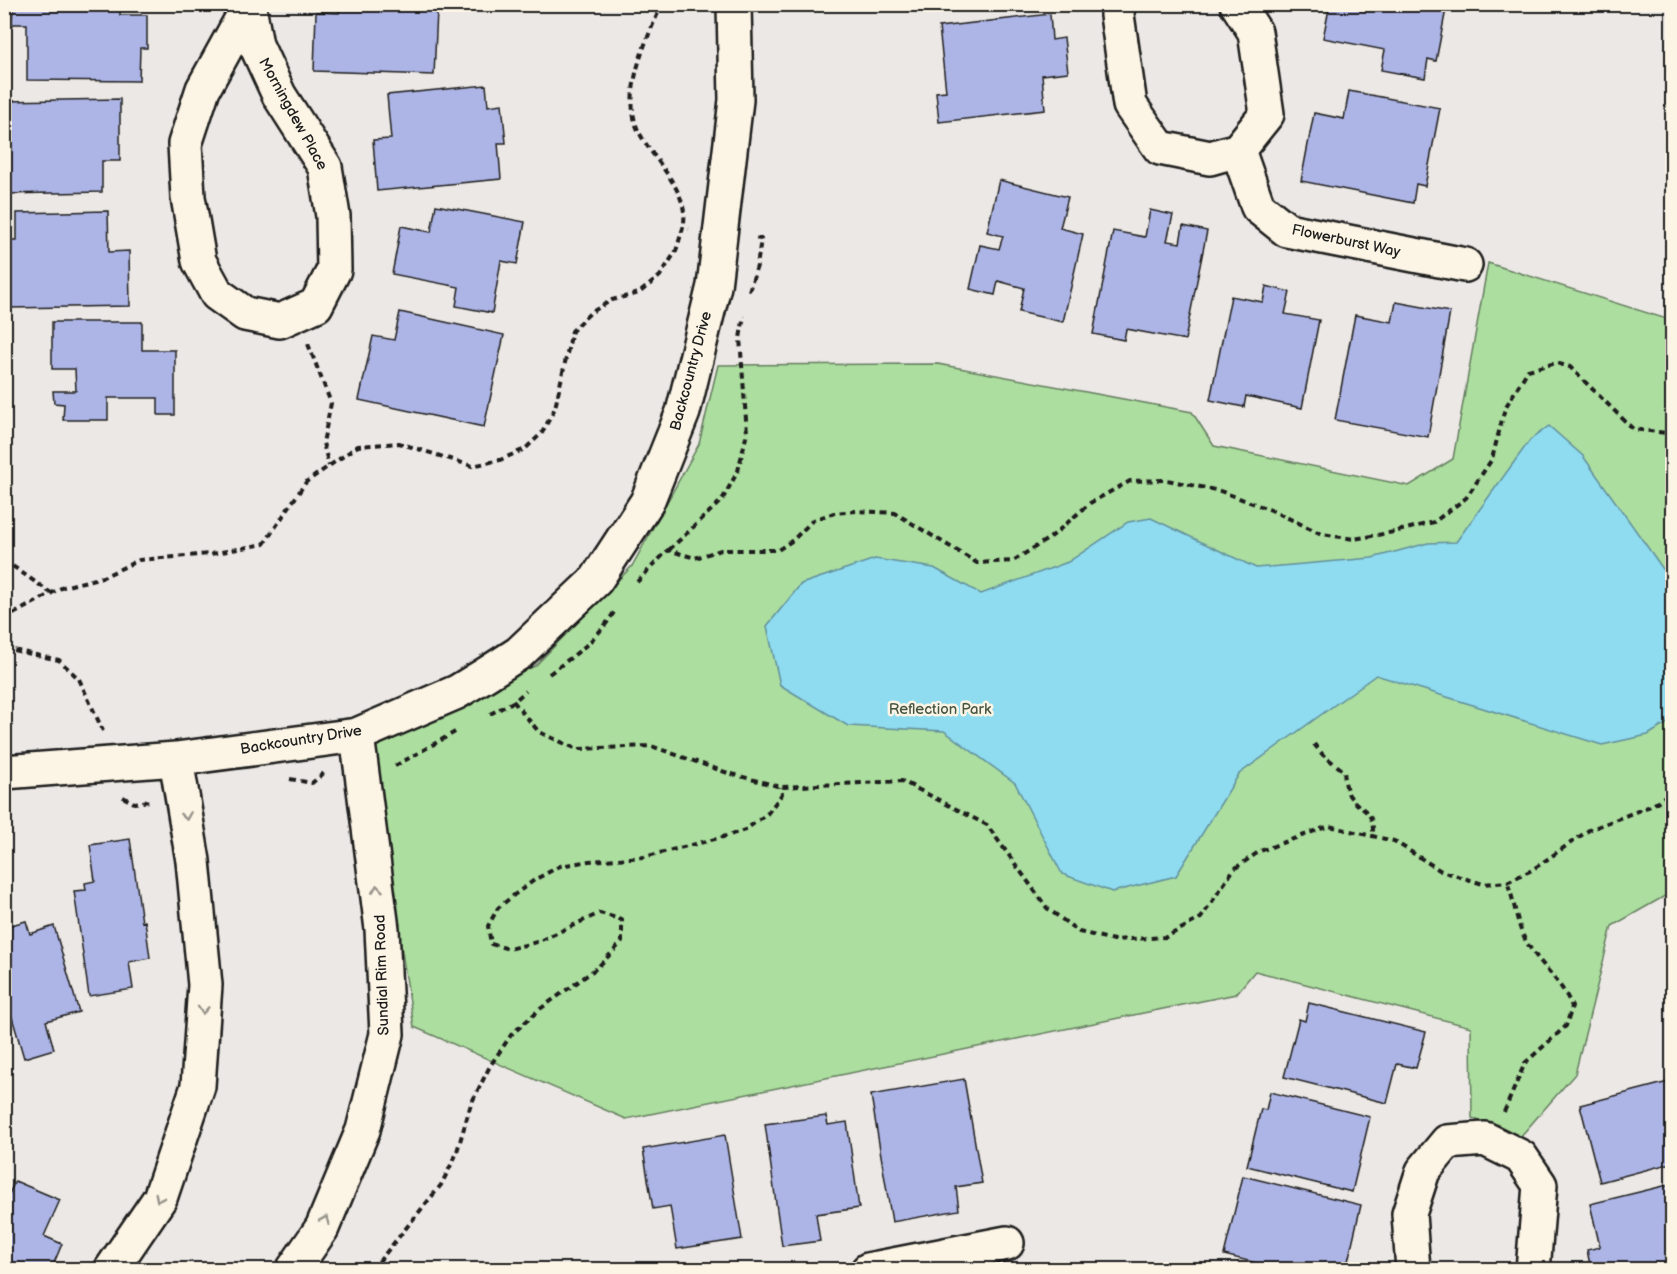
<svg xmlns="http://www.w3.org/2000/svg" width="1677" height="1274" viewBox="0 0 1677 1274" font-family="'Balsamiq Sans',sans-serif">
	<rect width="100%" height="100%" fill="#ece8e5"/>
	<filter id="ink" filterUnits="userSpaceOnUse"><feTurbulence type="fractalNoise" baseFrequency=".0167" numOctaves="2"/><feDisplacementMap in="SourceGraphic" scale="12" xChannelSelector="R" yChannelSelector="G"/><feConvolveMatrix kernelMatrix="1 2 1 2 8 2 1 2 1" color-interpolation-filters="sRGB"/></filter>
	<g filter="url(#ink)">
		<path fill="#acde9f" stroke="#647d5e" stroke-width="1.5" d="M 1488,263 L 1670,320 L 1672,338 L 1672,892 L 1612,926 L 1575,1074 L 1520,1137 L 1472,1118 L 1471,1027 L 1255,971 L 1236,994 L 626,1119 L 414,1027 L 368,739 L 535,666 L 632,566 L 699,444 L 718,365 L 938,364 L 1192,412 L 1214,446 L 1409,486 L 1453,459 Z"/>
		<path fill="#8fdbef" stroke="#618f9b" stroke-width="1.5" d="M 1549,426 L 1583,456 L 1663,569 L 1672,579 L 1672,720 L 1648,735 L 1602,745 L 1376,675 L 1239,774 L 1176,876 L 1112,892 L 1062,874 L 1015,783 L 944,731 L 848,726 L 780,685 L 767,626 L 801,584 L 875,559 L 934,568 L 981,594 L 1068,562 L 1128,522 L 1151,518 L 1256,568 L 1372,558 L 1428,543 L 1456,542 L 1530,440 Z"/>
		<path fill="#adb5e6" stroke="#1c1c1c" stroke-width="1.5" d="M 13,4 L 120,4 L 120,15 L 147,15 L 147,48 L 140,48 L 139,81 L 27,80 L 27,24 L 12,24 Z
			M 339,4 L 446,4 L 446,11 L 437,11 L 434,75 L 314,71 L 316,12 L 339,13 Z
			M 1330,4 L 1447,4 L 1436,61 L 1428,59 L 1425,78 L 1381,70 L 1385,50 L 1323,38 Z
			M 1050,14 L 1052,40 L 1064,38 L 1068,72 L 1042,75 L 1045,110 L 939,122 L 936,92 L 946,91 L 939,27 Z
			M 486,85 L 488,106 L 502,104 L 506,143 L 498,143 L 501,179 L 377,191 L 373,140 L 391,139 L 387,95 Z
			M 1349,91 L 1440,108 L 1425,186 L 1416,184 L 1413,203 L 1301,181 L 1314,113 L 1344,119 Z
			M 120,99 L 120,161 L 102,161 L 102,192 L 4,194 L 4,101 Z
			M 999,180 L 1068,197 L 1060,228 L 1083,234 L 1063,322 L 1019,312 L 1024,288 L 998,281 L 995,295 L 970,289 L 980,245 L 999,249 L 1003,236 L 987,232 Z
			M 436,205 L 525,222 L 517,264 L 501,261 L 492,313 L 456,306 L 459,287 L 392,274 L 401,226 L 431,232 Z
			M 1150,210 L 1173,215 L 1167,241 L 1180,243 L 1183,226 L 1207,231 L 1185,340 L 1126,329 L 1124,340 L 1093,334 L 1113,231 L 1145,237 Z
			M 108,211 L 109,252 L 129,251 L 130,306 L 8,308 L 4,240 L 17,240 L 17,213 Z
			M 1266,286 L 1290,292 L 1285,314 L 1319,320 L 1302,408 L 1246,396 L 1244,407 L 1210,400 L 1231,296 L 1263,302 Z
			M 1396,302 L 1450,312 L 1428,437 L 1335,420 L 1355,315 L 1392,322 Z
			M 400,312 L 504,335 L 484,427 L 359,400 L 373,336 L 394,340 Z
			M 52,322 L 142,322 L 142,350 L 175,350 L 175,415 L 158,415 L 158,398 L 108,398 L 108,420 L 63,420 L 64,404 L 54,403 L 53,391 L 76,391 L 75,369 L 52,369 Z
			M 130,839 L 142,922 L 145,921 L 150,958 L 129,962 L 133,989 L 89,996 L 74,891 L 86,890 L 85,883 L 95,881 L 90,845 Z
			M 26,921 L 30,934 L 54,926 L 79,1012 L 46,1021 L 54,1049 L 24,1058 L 4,990 L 4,927 Z
			M 1309,1003 L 1426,1032 L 1416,1068 L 1397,1064 L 1387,1103 L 1284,1077 L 1299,1019 L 1305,1021 Z
			M 964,1079 L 982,1183 L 956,1187 L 959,1210 L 892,1222 L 871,1095 Z
			M 1672,1081 L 1672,1163 L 1600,1182 L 1580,1105 Z
			M 1270,1092 L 1370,1117 L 1352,1192 L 1247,1166 L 1261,1109 L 1266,1110 Z
			M 826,1116 L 828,1125 L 847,1122 L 859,1208 L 816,1214 L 820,1241 L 782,1246 L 765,1124 Z
			M 725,1135 L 742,1239 L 677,1249 L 670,1206 L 653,1209 L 643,1149 Z
			M 1243,1176 L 1361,1205 L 1346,1270 L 1285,1270 L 1224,1255 Z
			M 15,1181 L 60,1200 L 44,1236 L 62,1244 L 51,1270 L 4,1270 L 4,1205 Z
			M 1672,1184 L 1672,1263 L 1647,1270 L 1591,1270 L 1587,1250 L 1600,1247 L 1590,1204 Z"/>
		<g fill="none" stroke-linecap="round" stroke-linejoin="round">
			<defs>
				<path id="minor" d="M 1118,4 L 1117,15 L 1130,105 L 1160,148 L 1210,158 L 1238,150 L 1267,114 L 1255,32 L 1237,4
					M 249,7 L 256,45 L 279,95 L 325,167 L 333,216 L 334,270 L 316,305 L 280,321 L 245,314 L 217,294 L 199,261 L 188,197 L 185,144 L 203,89 L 250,4
					M 1238,150 L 1258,207 L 1287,230 L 1465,265
					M 4,772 L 176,759 L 357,735 L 457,692 L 488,673 L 519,653 L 596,580 L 647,502 L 683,412 L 714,286 L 736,100 L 734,4
					M 111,1270 L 160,1198 L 198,1086 L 205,985 L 193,861 L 176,759
					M 293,1270 L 322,1228 L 363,1130 L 387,1034 L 382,929 L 357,735
					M 868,1270 L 1007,1243
					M 1413,1270 L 1409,1214 L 1423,1171 L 1447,1142 L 1485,1139 L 1521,1157 L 1540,1185 L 1533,1270"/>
			</defs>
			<use href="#minor" stroke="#1c1c1c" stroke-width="38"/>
			<path stroke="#1c1c1c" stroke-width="4" stroke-dasharray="6 4.5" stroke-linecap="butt" d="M 662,4 C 647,38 621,92 638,130 C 652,160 692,192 683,228
				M 749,291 L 757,266 L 761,239 L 753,238
				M 308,344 L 331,403 L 323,443 L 329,466
				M 669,550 L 722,500 L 738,471 L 747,433 L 740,338 L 744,316
				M 4,560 L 51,593
				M 637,582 L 668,550 L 695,558 L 721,550 L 778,550 L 793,540 L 813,520 L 834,513 L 857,511 L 895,513 L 977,563 L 1013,561 L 1051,537 L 1090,503 L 1130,481 L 1167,480 L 1220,491 L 1271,510 L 1322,534 L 1354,539 L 1394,532 L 1434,522 L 1466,498 L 1492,459 L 1505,408 L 1528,370 L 1556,363 L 1570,367 L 1633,429 L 1667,433 L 1672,439
				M 4,619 L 63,587 L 103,577 L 139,560 L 211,554 L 264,544 L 306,482 L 358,446 L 399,443 L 472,466 L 500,460 L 525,449 L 542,433 L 555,408 L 572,331 L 590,313 L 612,300 L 639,293 L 660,276 L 676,251 L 683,228 L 689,229
				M 4,648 L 59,660 L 79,679 L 103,731
				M 549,674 C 576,654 599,638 616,609
				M 513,701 L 539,732 L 577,749 L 651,746 L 728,773 L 781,787 L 902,781 L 987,825 L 1047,908 L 1079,932 L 1114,940 L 1166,937 L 1201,918 L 1234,869 L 1260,851 L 1329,826 L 1394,841 L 1441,871 L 1483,884 L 1507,882 L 1532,870 L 1589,830 L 1653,805 L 1672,791
				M 490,714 L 513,702 L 526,691
				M 1314,744 L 1323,755 L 1344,771 C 1345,779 1345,788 1349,795 C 1362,814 1374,807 1373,836
				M 395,766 L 457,731
				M 290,779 L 312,783 L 324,773
				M 123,797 L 134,803 L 150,801
				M 1504,1112 L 1525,1063 L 1566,1026 L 1572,1007 C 1562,981 1541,966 1527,943 C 1516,925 1515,901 1507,882
				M 372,1270 L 441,1185 L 456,1155 L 471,1104 L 490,1066 L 511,1035 L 540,1009 L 597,968 L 622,942 L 622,920 L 600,913 L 537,942 L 509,949 L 491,944 L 488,926 L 498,908 L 514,895 L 536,879 L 560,866 L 589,861 L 644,857 L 723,837 L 745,830 L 767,814 L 782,794 L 781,787"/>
			<use href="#minor" stroke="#fcf5e5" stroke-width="33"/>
		</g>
		<defs><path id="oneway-chevron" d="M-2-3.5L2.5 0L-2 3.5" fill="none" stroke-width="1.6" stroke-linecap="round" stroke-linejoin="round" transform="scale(1.5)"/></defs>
		<g stroke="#97938b">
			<use href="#oneway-chevron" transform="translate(186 816) rotate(81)"/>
			<use href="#oneway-chevron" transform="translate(377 889) rotate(-97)"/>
			<use href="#oneway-chevron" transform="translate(203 1010) rotate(94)"/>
			<use href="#oneway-chevron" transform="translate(159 1198) rotate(117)"/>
			<use href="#oneway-chevron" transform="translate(325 1220) rotate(-66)"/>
		</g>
	</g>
	<g text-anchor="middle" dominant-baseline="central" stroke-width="5" stroke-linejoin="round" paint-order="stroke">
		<g font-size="15" fill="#1c1c1c" stroke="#fcf5e5">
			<text transform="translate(293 114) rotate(61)">Morningdew Place</text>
			<text transform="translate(1346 241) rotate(12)">Flowerburst Way</text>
			<text transform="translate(691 371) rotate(-75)">Backcountry Drive</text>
			<text transform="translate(301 740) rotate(-9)">Backcountry Drive</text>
			<text transform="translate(382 975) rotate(-92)">Sundial Rim Road</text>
		</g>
		<g font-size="15" fill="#475643" stroke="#fcf5e5">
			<text x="940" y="709">Reflection Park</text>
		</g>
	</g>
	<rect width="1677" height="1274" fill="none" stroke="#fcf5e5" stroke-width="24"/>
	<rect x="12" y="12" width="1653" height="1250" fill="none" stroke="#1c1c1c" stroke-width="2" filter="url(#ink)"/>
</svg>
